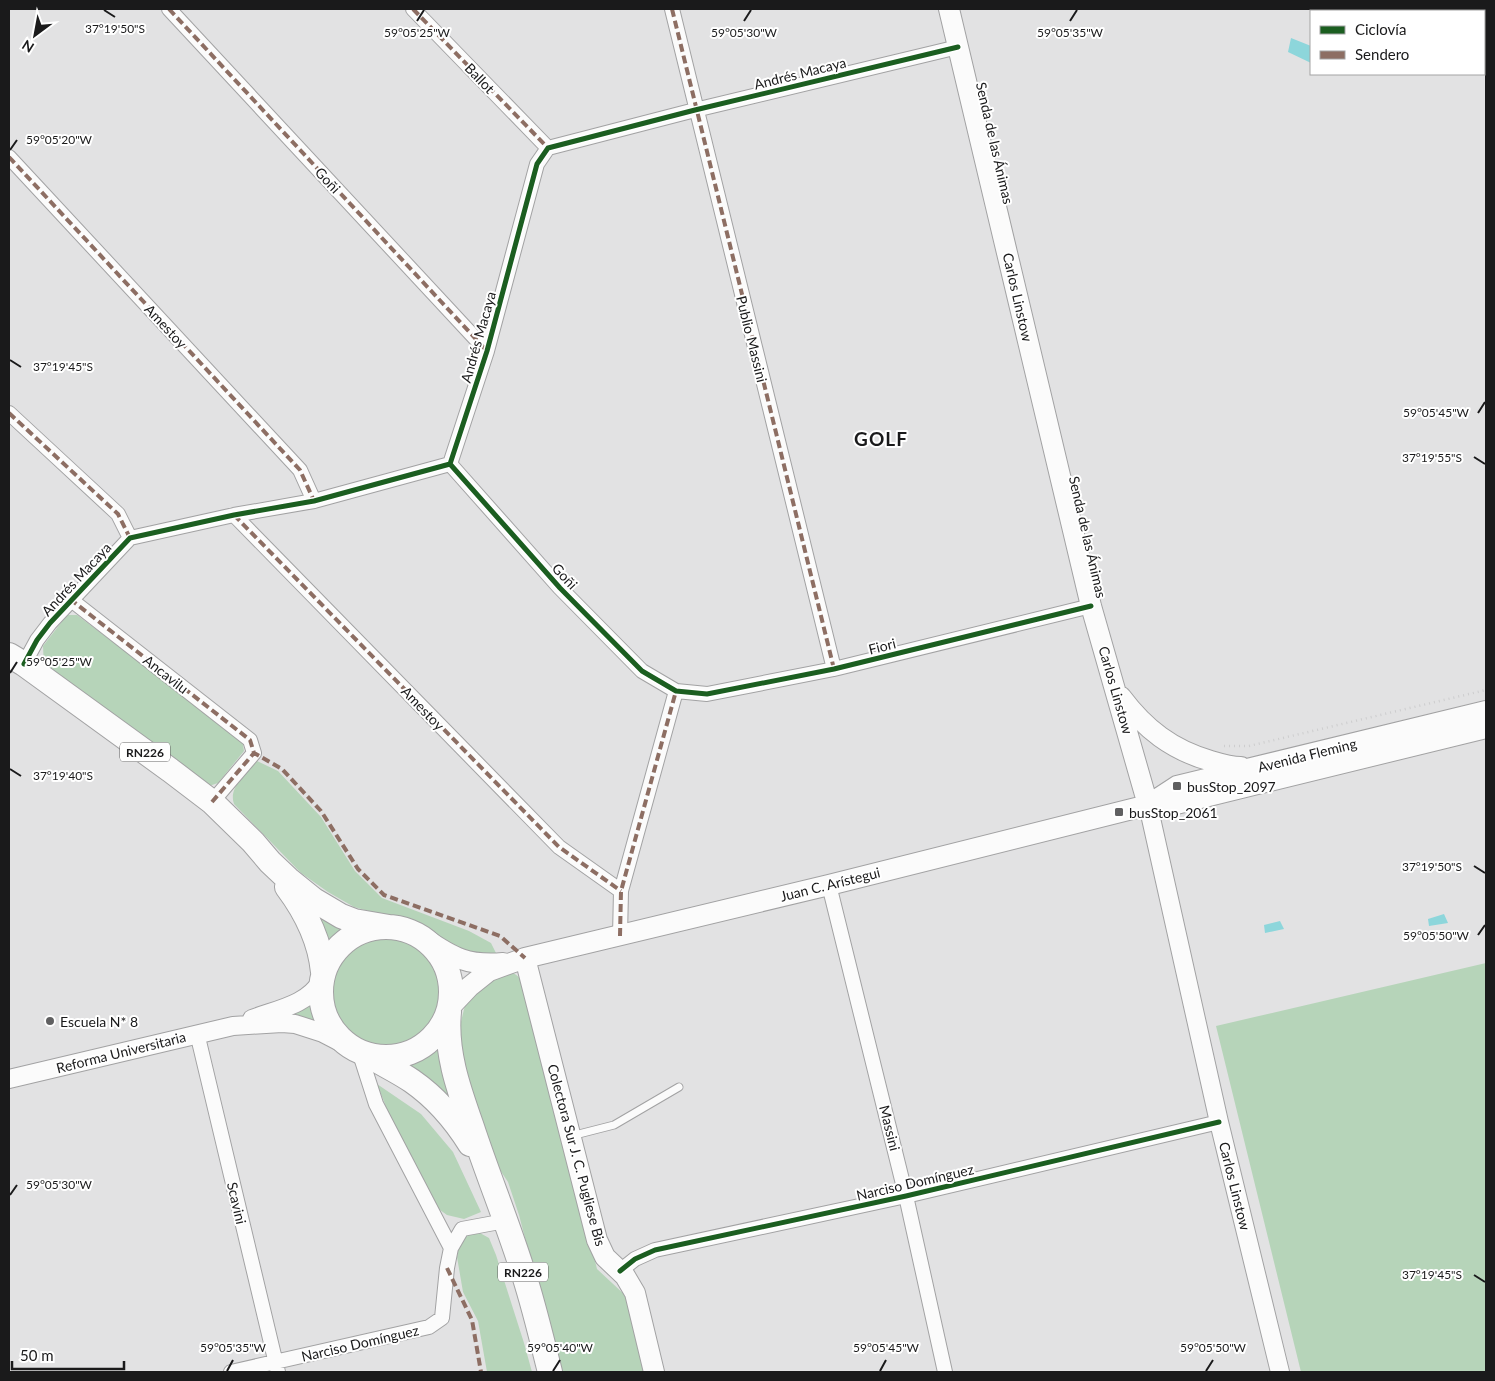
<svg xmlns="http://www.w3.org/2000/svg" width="1495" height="1381" viewBox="0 0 1495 1381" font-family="Lato,sans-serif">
	<rect width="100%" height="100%" fill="#e2e2e3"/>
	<path fill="#b6d4b9" d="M 67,615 L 77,615 L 242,739 L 244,751 L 218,783 L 209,786 L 44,668 L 43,646 Z
		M 257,761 L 278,771 L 321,817 L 355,871 L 382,898 L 469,931 L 491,943 L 496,953 L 482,956 L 463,955 L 435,934 L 415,924 L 354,907 L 328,892 L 301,873 L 234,804 C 228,787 247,773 257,761 Z
		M 303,897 L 352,924 L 342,931 L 325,945 Z
		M330 992a56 56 0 1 1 112 0a56 56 0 1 1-112 0Z
		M 1486,963 L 1486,1372 L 1301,1372 L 1216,1026 Z
		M 510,972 C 520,975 523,982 528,991 L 597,1269 L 626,1296 L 644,1372 L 560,1372 L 519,1215 L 508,1182 L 490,1155 L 460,1065 L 459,1030 L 466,1001 L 481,985 Z
		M 308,1002 L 318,1026 L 270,1018 Z
		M 440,1045 L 463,1116 L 408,1068 L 409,1064 L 424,1058 Z
		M 377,1084 L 421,1114 L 453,1152 L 481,1212 L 464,1219 L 447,1215 L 433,1205 L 393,1124 Z
		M 480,1233 L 489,1238 L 496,1255 L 524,1343 L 532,1372 L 487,1372 L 478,1321 L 463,1292 L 457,1257 L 459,1245 L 468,1234 Z"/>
	<path fill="#8dd6db" d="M 1291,38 L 1311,46 L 1311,63 L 1288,52 Z
		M 1444,914 L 1448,923 L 1429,926 L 1428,919 Z
		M 1280,921 L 1284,929 L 1265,933 L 1264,925 Z"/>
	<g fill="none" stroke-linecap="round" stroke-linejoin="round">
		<defs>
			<path id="service" d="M 571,1136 L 614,1125 L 679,1087"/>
			<path id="minor" d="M 169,9 L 487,351
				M 413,9 L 548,148
				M 672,9 L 834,669
				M 9,157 L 300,470 L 314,501
				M 9,413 L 118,514 L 130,538
				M 450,464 L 560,588 L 642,671 L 676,691 L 707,694 L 834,669 L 1091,606
				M 234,515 L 559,847 L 621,891
				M 70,599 L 250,740 L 254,753 L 212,802
				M 24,664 L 37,640 L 50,623 L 130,538 L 234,515 L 314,501 L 450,464 L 487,351 L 537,164 L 548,148 L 695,110 L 958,47
				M 829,885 L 906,1196 L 945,1372
				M 620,936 L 621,891 L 676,691
				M 197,1033 L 278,1372
				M 359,1051 L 376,1104 L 451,1248
				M 620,1271 L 635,1259 L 655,1250 L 906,1196 L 1219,1122
				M 231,1372 L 429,1327 L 442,1318 L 447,1268 L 451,1248 L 462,1229 L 505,1221"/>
			<path id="tertiary" d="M 1148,805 L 1219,1122 L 1280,1372
				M 252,1019 C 275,1010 308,1005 321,981
				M 9,1079 L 233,1026 L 282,1023 L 295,1024 L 323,1033 L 350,1047"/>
			<path id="secondary" d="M 949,9 L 1091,606 L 1148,805
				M 1121,697 C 1145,729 1172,750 1211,761 C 1221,764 1231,767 1241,767
				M 1148,805 L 1177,786 L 1486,711
				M 424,938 C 453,958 468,966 503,963
				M 525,958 L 597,1240 L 605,1257 L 625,1276 L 635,1293 L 654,1372
				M 451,1006 L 469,987 L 489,971 L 525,958 L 829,885 L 1148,805 L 1176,804 L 1486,728"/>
			<path id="trunk" d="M 9,655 L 24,664 L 170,770 L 212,802 L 253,842 L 270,862 L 288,879 L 314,900 L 341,916 L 354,921 L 389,927
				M 287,887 C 305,911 320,941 323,972
				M321 992a65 65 0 1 1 130 0a65 65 0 1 1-130 0Z
				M 449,1012 C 445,1052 459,1090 472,1127 C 487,1173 506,1219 521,1266 C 533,1301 541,1337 550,1372
				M 371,1057 C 384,1065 399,1072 412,1081 C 435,1097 455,1120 470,1144"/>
		</defs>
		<use href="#service" stroke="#a2a2a3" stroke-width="9"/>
		<use href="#minor" stroke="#a2a2a3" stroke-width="16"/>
		<use href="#tertiary" stroke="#a2a2a3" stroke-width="20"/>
		<use href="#secondary" stroke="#a2a2a3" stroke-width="22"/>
		<use href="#trunk" stroke="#a2a2a3" stroke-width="26"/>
		<path stroke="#cdcdce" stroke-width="2.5" stroke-dasharray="1 4" stroke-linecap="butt" d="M 1224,746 L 1249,746 L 1486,690"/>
		<use href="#service" stroke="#fbfbfb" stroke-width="7"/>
		<use href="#minor" stroke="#fbfbfb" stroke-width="14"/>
		<use href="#tertiary" stroke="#fbfbfb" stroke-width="18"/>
		<use href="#secondary" stroke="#fbfbfb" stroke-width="20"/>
		<use href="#trunk" stroke="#fbfbfb" stroke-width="24"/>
		<path stroke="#8d6e63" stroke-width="4" stroke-dasharray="8 4" stroke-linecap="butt" d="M 169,9 L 487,351
			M 413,9 L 548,148
			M 672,9 L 834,669
			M 9,157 L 300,470 L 314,501
			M 9,413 L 118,514 L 130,538
			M 234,515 L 559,847 L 621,891
			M 70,599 L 250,740 L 254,753 L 282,769 L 321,811 L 358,869 L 384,895 L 500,936 L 525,958
			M 212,802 L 254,753
			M 620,936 L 621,891 L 676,691
			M 447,1268 L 472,1320 L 481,1372"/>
		<defs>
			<path id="cycleway" d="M 450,464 L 560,588 L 642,671 L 676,691 L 707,694 L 834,669 L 1091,606
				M 24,664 L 37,640 L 50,623 L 130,538 L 234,515 L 314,501 L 450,464 L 487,351 L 537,164 L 548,148 L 695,110 L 958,47
				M 620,1271 L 635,1259 L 655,1250 L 906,1196 L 1219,1122"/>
		</defs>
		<use href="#cycleway" stroke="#fff" stroke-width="8"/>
		<use href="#cycleway" stroke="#1b5e20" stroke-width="5"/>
	</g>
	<path fill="none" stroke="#1a1a1b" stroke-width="2" d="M 104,10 L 115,17M 417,21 L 424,10M 744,21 L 751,10M 1070,21 L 1077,10M 10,150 L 17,140M 10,360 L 21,367M 1478,413 L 1485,402M 1474,457 L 1485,464M 10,673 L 17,662M 10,769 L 21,776M 1474,866 L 1485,873M 1478,935 L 1485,925M 10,1195 L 17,1185M 1474,1275 L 1485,1282M 227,1371 L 233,1360M 553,1371 L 560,1360M 880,1371 L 886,1360M 1206,1371 L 1213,1360"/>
	<g fill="#606061" stroke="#fff" stroke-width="2">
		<rect x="1172" y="781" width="10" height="10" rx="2.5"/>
		<rect x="1114" y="807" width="10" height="10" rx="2.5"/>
		<circle cx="50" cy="1021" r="5"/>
	</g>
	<g text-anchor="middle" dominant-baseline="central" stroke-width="4" stroke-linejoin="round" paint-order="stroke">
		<g fill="#fff" stroke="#5f5f5f" stroke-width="1">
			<rect x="120" y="742.5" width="50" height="19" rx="4"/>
			<rect x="498" y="1262.5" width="50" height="19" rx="4"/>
		</g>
		<g font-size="12" font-weight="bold" fill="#1a1a1b">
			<text x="145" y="752">RN226</text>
			<text x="523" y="1272">RN226</text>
		</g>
		<g font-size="14" fill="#1a1a1b" stroke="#fff">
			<text transform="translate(800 73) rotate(-14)">Andrés Macaya</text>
			<text transform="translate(480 78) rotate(46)">Ballot</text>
			<text transform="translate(995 143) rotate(77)">Senda de las Ánimas</text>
			<text transform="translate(328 180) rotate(47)">Goñi</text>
			<text transform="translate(1018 297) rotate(77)">Carlos Linstow</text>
			<text transform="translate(166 326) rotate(47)">Amestoy</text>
			<text transform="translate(478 337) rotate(-74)">Andrés Macaya</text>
			<text transform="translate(752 339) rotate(76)">Publio Massini</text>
			<text transform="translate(1088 537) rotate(77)">Senda de las Ánimas</text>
			<text transform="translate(565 576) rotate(47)">Goñi</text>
			<text transform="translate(76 579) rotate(-47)">Andrés Macaya</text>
			<text transform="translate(882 646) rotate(-14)">Fiori</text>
			<text transform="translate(166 674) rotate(38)">Ancavilu</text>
			<text transform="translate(1116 690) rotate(74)">Carlos Linstow</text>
			<text transform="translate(423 708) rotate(46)">Amestoy</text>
			<text transform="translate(1307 755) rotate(-14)">Avenida Fleming</text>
			<text transform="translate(830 884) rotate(-14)">Juan C. Arístegui</text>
			<text transform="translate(121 1052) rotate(-14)">Reforma Universitaria</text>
			<text transform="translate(890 1128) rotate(76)">Massini</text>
			<text transform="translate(577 1155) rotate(75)">Colectora Sur J. C. Pugliese Bis</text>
			<text transform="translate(915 1182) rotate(-13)">Narciso Domínguez</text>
			<text transform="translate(1235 1186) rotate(76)">Carlos Linstow</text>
			<text transform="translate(237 1203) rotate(77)">Scavini</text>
			<text transform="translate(360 1343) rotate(-13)">Narciso Domínguez</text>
		</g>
		<g font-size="14" fill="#1a1a1b" stroke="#fff" text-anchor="start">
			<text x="1187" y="786">busStop_2097</text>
			<text x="1129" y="812">busStop_2061</text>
			<text x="60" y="1021">Escuela N* 8</text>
		</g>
		<g font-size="19" font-weight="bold" letter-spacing="1" fill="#1a1a1b" stroke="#fff">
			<text x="881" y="438">GOLF</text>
		</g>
	</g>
	<g font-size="12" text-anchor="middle" fill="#1a1a1b" stroke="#fff" stroke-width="4" stroke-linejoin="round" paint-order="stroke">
		<text x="115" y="33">37°19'50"S</text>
		<text x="417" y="37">59°05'25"W</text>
		<text x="744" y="37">59°05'30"W</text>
		<text x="1070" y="37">59°05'35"W</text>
		<text x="59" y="144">59°05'20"W</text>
		<text x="63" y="371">37°19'45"S</text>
		<text x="1436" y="417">59°05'45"W</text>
		<text x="1432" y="462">37°19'55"S</text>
		<text x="59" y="666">59°05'25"W</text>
		<text x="63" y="780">37°19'40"S</text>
		<text x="1432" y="871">37°19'50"S</text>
		<text x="1436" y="940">59°05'50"W</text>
		<text x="59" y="1189">59°05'30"W</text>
		<text x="1432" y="1279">37°19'45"S</text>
		<text x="233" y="1352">59°05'35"W</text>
		<text x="560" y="1352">59°05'40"W</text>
		<text x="886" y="1352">59°05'45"W</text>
		<text x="1213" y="1352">59°05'50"W</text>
	</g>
	<rect width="1495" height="1381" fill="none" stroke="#1a1a1b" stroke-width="20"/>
	<rect x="1310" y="10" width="175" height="65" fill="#ffffff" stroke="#a3a3a4"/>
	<rect x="1320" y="26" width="25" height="8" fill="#1b5e20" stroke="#a3a3a4"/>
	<text x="1355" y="35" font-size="15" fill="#1a1a1b">Ciclovía</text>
	<rect x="1320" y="51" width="25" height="8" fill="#8d6e63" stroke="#a3a3a4"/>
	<text x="1355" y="60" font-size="15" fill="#1a1a1b">Sendero</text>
	<g transform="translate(35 35) rotate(212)" stroke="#ffffff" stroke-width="4" paint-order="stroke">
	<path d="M0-4L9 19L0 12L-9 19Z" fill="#1a1a1b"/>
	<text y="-8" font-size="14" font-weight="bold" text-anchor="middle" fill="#1a1a1b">N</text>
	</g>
	<path d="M12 1361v8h112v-8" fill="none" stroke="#1a1a1b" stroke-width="2.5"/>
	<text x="20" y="1361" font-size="15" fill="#1a1a1b" stroke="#ffffff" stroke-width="4" paint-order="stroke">50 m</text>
</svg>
